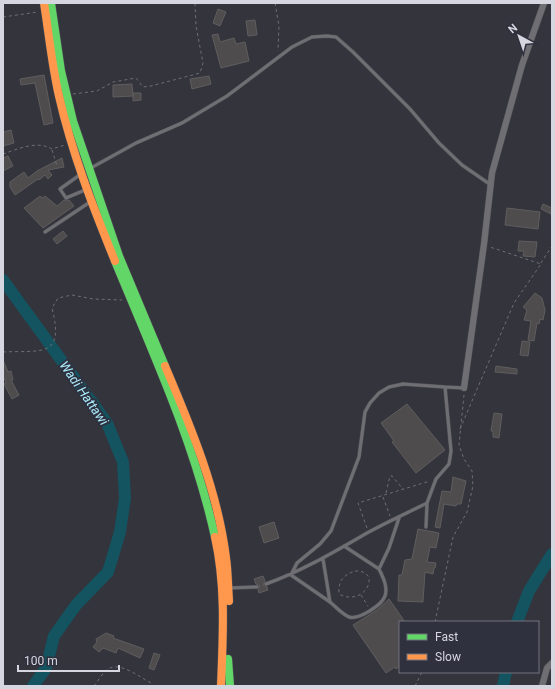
<svg xmlns="http://www.w3.org/2000/svg" width="555" height="689" viewBox="0 0 555 689" font-family="Roboto,sans-serif">
	<rect width="100%" height="100%" fill="#34343c"/>
	<g fill="none" stroke-linecap="round" stroke-linejoin="round">
		<path stroke="#145360" stroke-width="12" d="M 3,280 L 107,423 L 123,462 L 125,498 L 120,532 L 108,572 L 76,605 L 54,636 L 46,668 L 33,686
			M 517,622 L 529,591 L 552,554
			M 503,686 L 506,672"/>
	</g>
	<path fill="#4f4c4e" stroke="#5f5d5e" d="M 218,9 L 226,12 L 220,26 L 213,23 Z
		M 255,20 L 257,35 L 248,36 L 246,21 Z
		M 218,34 L 220,42 L 234,38 L 236,44 L 245,42 L 249,61 L 221,68 L 212,35 Z
		M 44,75 L 53,123 L 44,125 L 35,83 L 21,85 L 20,79 Z
		M 209,76 L 211,84 L 192,89 L 190,79 Z
		M 132,84 L 133,96 L 113,97 L 113,85 Z
		M 133,93 L 141,93 L 141,100 L 133,101 Z
		M 11,130 L 14,143 L 3,146 L 3,132 Z
		M 8,156 L 13,166 L 3,171 L 3,158 Z
		M 62,158 L 64,167 L 48,170 L 52,175 L 48,179 L 45,175 L 39,180 L 38,179 L 15,195 L 10,187 L 10,182 L 24,172 L 28,178 L 37,171 Z
		M 40,196 L 42,198 L 45,196 L 57,206 L 64,200 L 69,200 L 74,206 L 43,228 L 24,208 Z
		M 543,204 L 552,208 L 551,214 L 541,209 Z
		M 507,208 L 540,212 L 538,229 L 505,225 Z
		M 63,231 L 67,236 L 57,244 L 53,239 Z
		M 519,241 L 537,242 L 535,257 L 523,256 L 524,251 L 518,251 Z
		M 535,293 L 542,298 L 545,310 L 543,320 L 540,319 L 539,324 L 537,323 L 534,341 L 528,340 L 531,321 L 524,320 L 527,310 L 523,307 Z
		M 522,341 L 530,342 L 528,356 L 520,355 Z
		M 3,360 L 8,372 L 11,371 L 13,380 L 11,380 L 19,395 L 12,399 L 4,384 L 6,383 L 3,375 Z
		M 496,366 L 517,369 L 517,374 L 495,372 Z
		M 407,404 L 445,450 L 416,473 L 392,442 L 394,441 L 381,423 Z
		M 494,413 L 502,414 L 499,438 L 493,437 L 493,431 L 491,431 Z
		M 453,477 L 466,481 L 461,504 L 457,504 L 456,506 L 444,504 L 440,528 L 435,527 L 442,491 L 451,492 Z
		M 274,522 L 279,538 L 264,543 L 259,527 Z
		M 418,529 L 439,533 L 436,548 L 430,547 L 427,562 L 436,563 L 435,568 L 434,568 L 433,574 L 425,572 L 423,602 L 398,601 L 399,575 L 402,575 L 405,560 L 412,559 Z
		M 263,576 L 265,581 L 263,585 L 267,587 L 268,590 L 259,593 L 258,590 L 260,586 L 256,584 L 254,579 Z
		M 389,599 L 405,622 L 400,622 L 400,666 L 396,669 L 395,667 L 386,673 L 353,625 L 377,610 Z
		M 106,633 L 114,636 L 113,638 L 144,649 L 140,658 L 118,648 L 116,653 L 103,648 L 99,652 L 93,647 L 97,642 L 96,639 Z
		M 154,653 L 160,655 L 154,670 L 149,668 Z"/>
	<g fill="none" stroke-linecap="round" stroke-linejoin="round">
		<defs>
			<path id="lane" d="M 89,169 L 136,143 L 182,123 L 227,96 L 292,47 L 312,37 L 327,36 L 336,37 L 353,52 L 410,109 L 439,143 L 462,165 L 491,185
				M 81,174 L 60,189 L 66,198 L 85,190
				M 45,232 L 90,202
				M 426,527 L 427,503
				M 344,546 L 379,569 L 389,548 L 399,518
				M 323,559 L 330,602 L 291,575 L 297,563 L 320,544 L 331,531 L 359,457 L 365,412 L 370,403 L 379,393 L 389,387 L 403,384 L 445,387
				M 266,584 C 302,571 334,552 367,533 C 387,522 407,513 427,503 L 436,479 L 449,464 L 451,451 L 445,387 L 464,388
				M 229,588 L 257,587
				M 330,602 C 336,607 342,614 349,617 C 359,620 382,605 385,596 C 388,587 383,577 379,569"/>
			<path id="street" d="M 464,388 L 484,244 L 492,173 L 522,65 L 544,3
				M 542,686 L 547,668 L 552,663"/>
			<path id="fast" d="M 51,3 L 61,71 L 73,121 L 119,256 L 165,366
				M 115,261 C 152,351 194,441 215,537
				M 228,659 L 230,686"/>
			<path id="slow" d="M 44,3 C 49,34 52,66 59,96 C 72,153 93,207 115,261
				M 165,366 C 191,427 218,492 226,558 C 228,572 228,587 229,601
				M 215,537 C 226,586 223,636 221,686"/>
		</defs>
		<use href="#lane" stroke="#515158" stroke-width="4"/>
		<use href="#street" stroke="#515158" stroke-width="7"/>
		<use href="#fast" stroke="#515158" stroke-width="9"/>
		<use href="#slow" stroke="#515158" stroke-width="9"/>
		<path stroke="#6e6f74" stroke-width="1" stroke-dasharray="3 3" stroke-linecap="butt" d="M 275,3 L 279,26 L 278,51
			M 3,17 L 38,12
			M 73,94 L 97,91 L 113,82 L 136,78 L 143,87 L 151,86 L 200,73 L 203,63 L 196,26 L 195,3
			M 52,150 L 57,166
			M 3,154 C 18,149 37,140 52,149 L 65,145
			M 541,263 L 552,246
			M 3,352 C 41,350 65,359 52,308 L 58,298 L 72,295 L 93,299 L 122,300
			M 460,429 L 514,303 L 541,264 L 490,247
			M 386,493 L 390,476 L 392,476 L 403,489
			M 383,497 L 390,516
			M 367,528 L 358,503 L 430,481
			M 355,571 C 383,570 365,608 339,594 C 338,581 343,575 355,571 Z
			M 361,595 L 368,606
			M 435,622 L 453,537 L 467,512 L 473,486 L 472,471 L 464,459 L 459,445 L 464,395
			M 94,686 C 98,681 103,672 108,669 C 120,661 141,678 151,683 L 150,686
			M 415,686 L 422,672"/>
		<use href="#lane" stroke="#6e6e73" stroke-width="3"/>
		<use href="#street" stroke="#6e6e73" stroke-width="6"/>
		<use href="#fast" stroke="#63d668" stroke-width="8"/>
		<use href="#slow" stroke="#ff974d" stroke-width="8"/>
	</g>
	<g text-anchor="middle" dominant-baseline="central" stroke-width="4" stroke-linejoin="round" paint-order="stroke">
		<g font-size="13" font-style="italic" fill="#a9eafb" stroke="#30313f">
			<text transform="translate(84 393) rotate(55)">Wadi Hattawi</text>
		</g>
	</g>
	<rect width="555" height="689" fill="none" stroke="#d5d6df" stroke-width="8"/>
	<rect x="399" y="621" width="140" height="52" fill="#30313f" stroke="#72737f"/>
	<rect x="407" y="634" width="20" height="6" fill="#63d668" stroke="#72737f"/>
	<text x="435" y="641" font-size="12" fill="#d5d6df">Fast</text>
	<rect x="407" y="654" width="20" height="6" fill="#ff974d" stroke="#72737f"/>
	<text x="435" y="661" font-size="12" fill="#d5d6df">Slow</text>
	<g transform="translate(519 36) rotate(320)" stroke="#30313f" stroke-width="3" paint-order="stroke">
	<path d="M0-3L7 15L0 10L-7 15Z" fill="#d5d6df"/>
	<text y="-6" font-size="11" font-weight="bold" text-anchor="middle" fill="#d5d6df">N</text>
	</g>
	<path d="M18 665v6h101v-6" fill="none" stroke="#d5d6df" stroke-width="2"/>
	<text x="24" y="665" font-size="12" fill="#d5d6df" stroke="#30313f" stroke-width="3" paint-order="stroke">100 m</text>
</svg>
